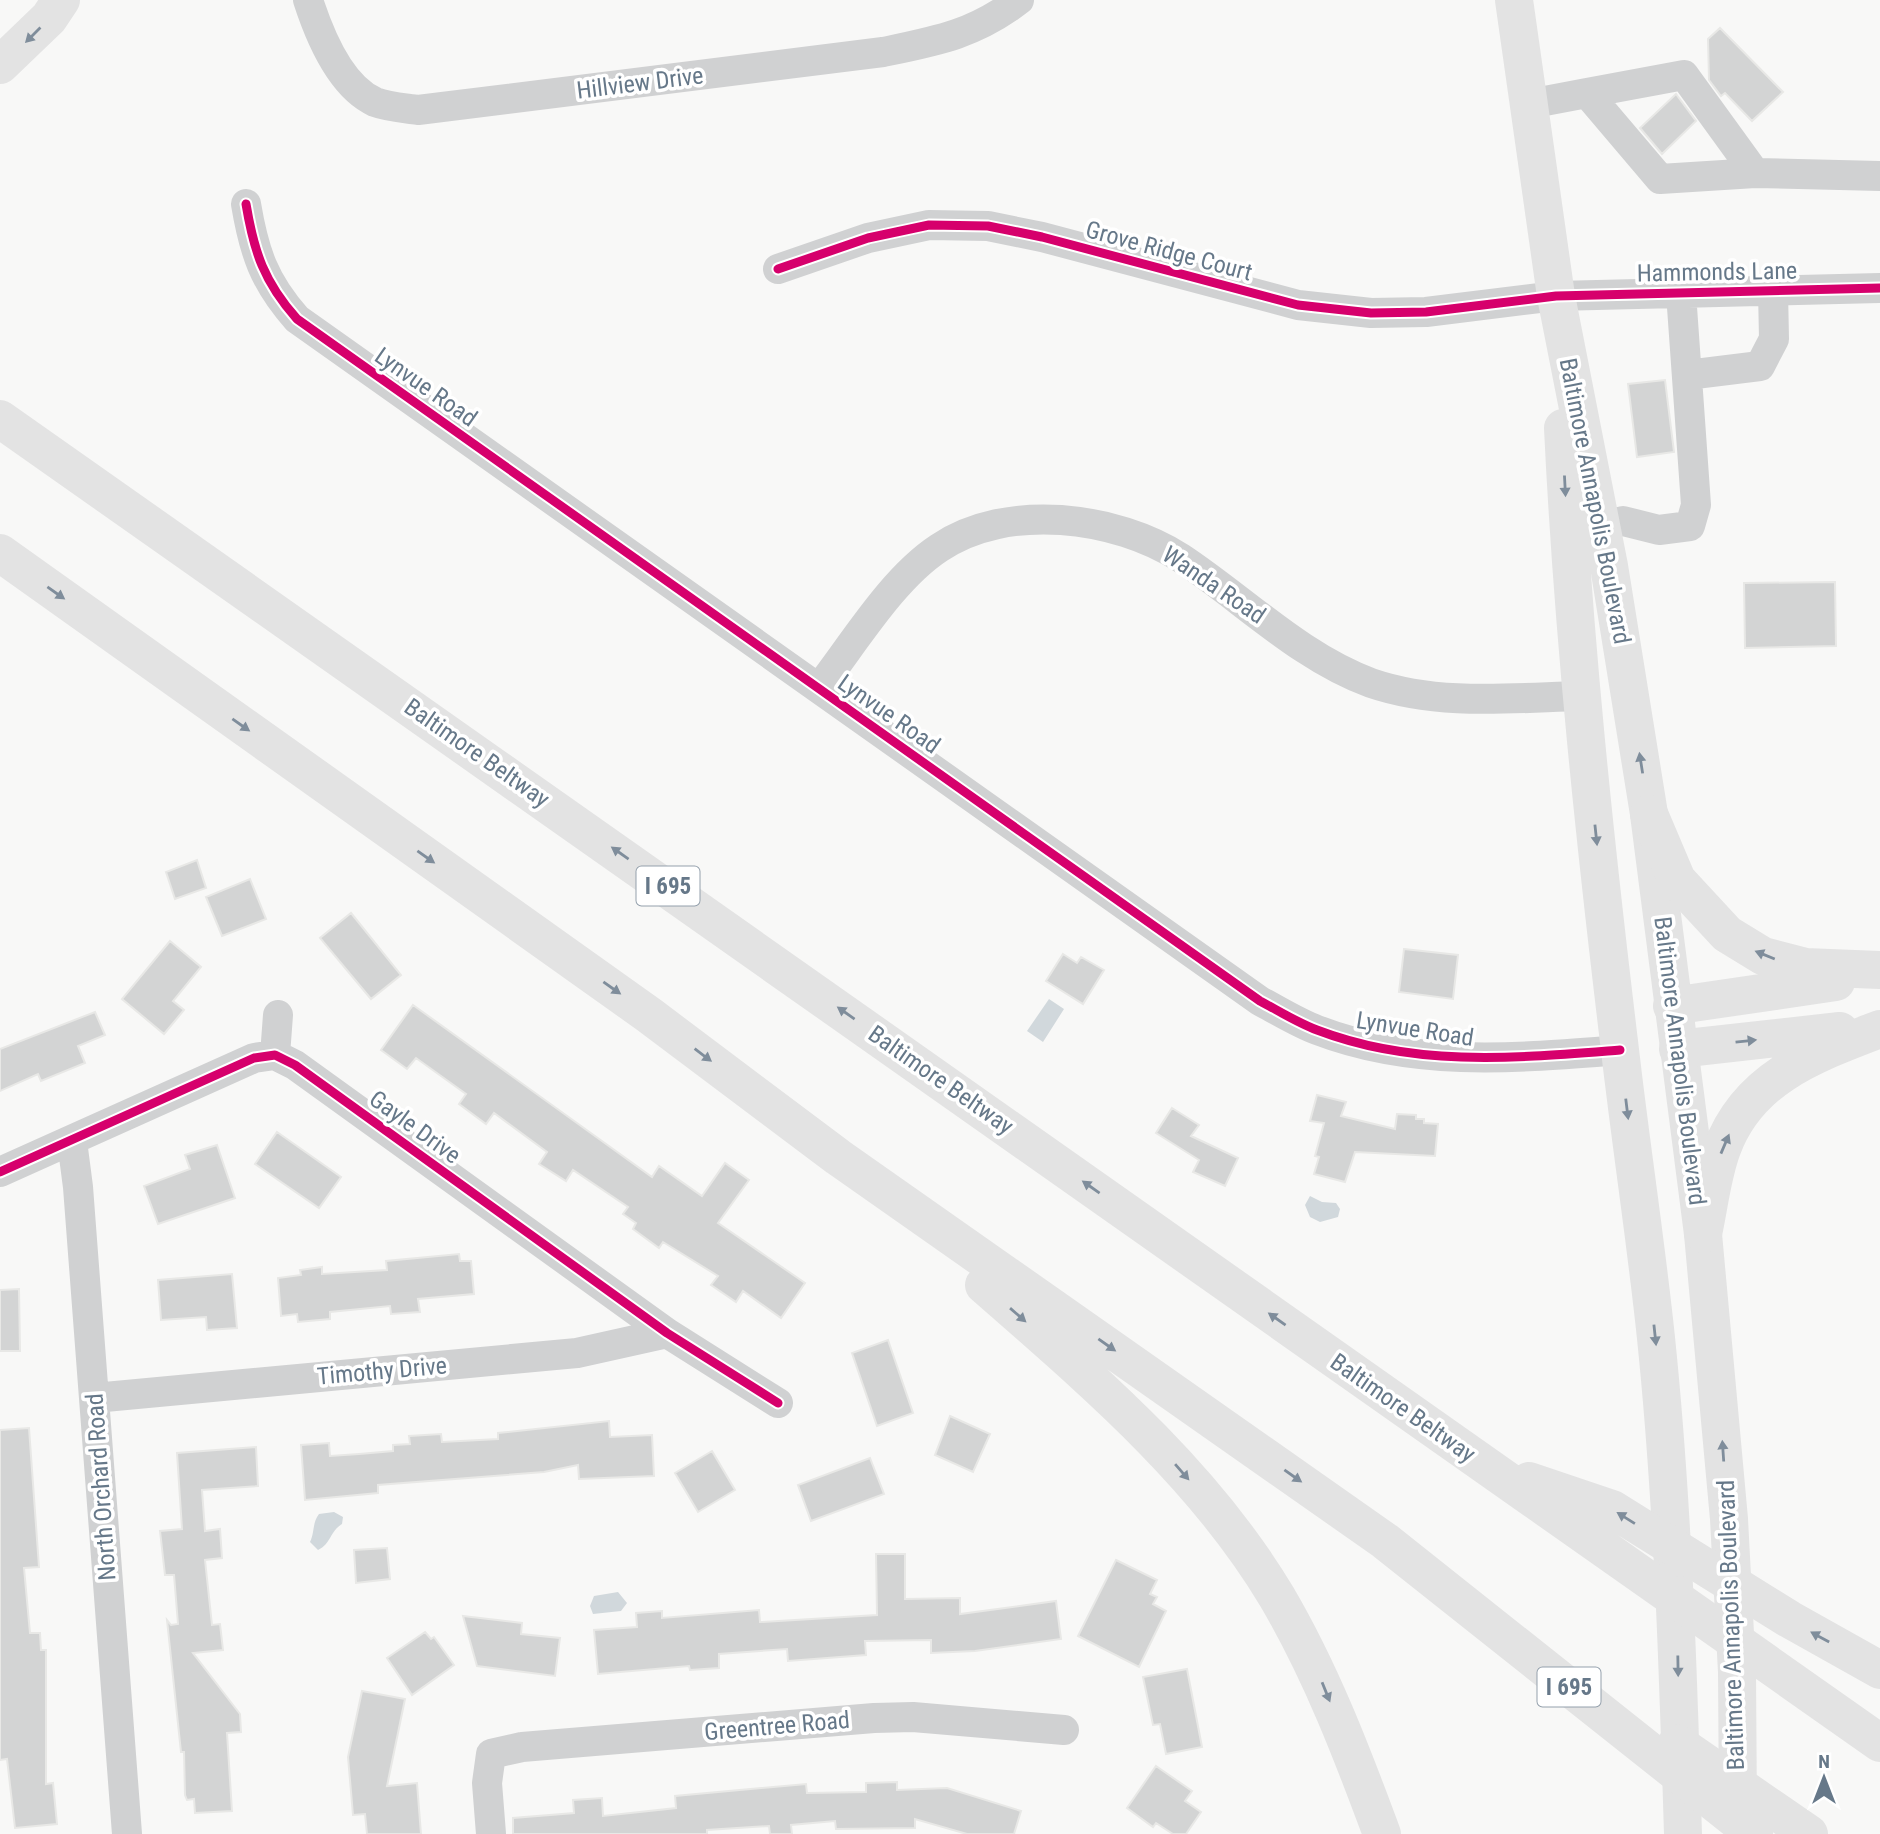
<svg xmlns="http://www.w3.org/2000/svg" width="1880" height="1834" viewBox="0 0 1880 1834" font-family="'Roboto Condensed',sans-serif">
	<rect width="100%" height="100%" fill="#f8f8f7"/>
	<path fill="#d1d8dc" d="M 1049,999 L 1064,1009 L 1043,1042 L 1027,1031 Z
		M 1310,1196 L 1322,1202 L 1336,1203 L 1340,1209 L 1338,1217 L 1320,1222 L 1310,1217 L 1305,1205 Z
		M 334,1512 L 343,1517 L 342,1524 C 330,1531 331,1544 318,1550 L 310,1542 C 315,1532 312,1523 319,1514 Z
		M 618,1592 L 627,1603 L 621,1611 L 593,1614 L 590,1606 L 594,1596 Z"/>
	<path fill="#d3d4d4" stroke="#e8e8e6" stroke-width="2" d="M 1720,28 L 1783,92 L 1752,121 L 1725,93 L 1721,96 L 1709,80 L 1708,39 Z
		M 1676,94 L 1696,121 L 1662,154 L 1640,128 Z
		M 1665,380 L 1674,452 L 1637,457 L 1628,384 Z
		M 1835,582 L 1836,646 L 1745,648 L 1744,583 Z
		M 197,860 L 206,888 L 175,899 L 166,872 Z
		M 250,879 L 266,919 L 222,936 L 206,897 Z
		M 351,913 L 401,975 L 371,999 L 320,938 Z
		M 170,941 L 201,967 L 173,1001 L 184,1010 L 164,1034 L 122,999 Z
		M 1404,949 L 1458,955 L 1453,999 L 1399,992 Z
		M 1063,954 L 1077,963 L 1081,957 L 1104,970 L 1083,1004 L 1046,981 Z
		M 413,1005 L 652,1177 L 659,1166 L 702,1196 L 725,1163 L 749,1180 L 718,1223 L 805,1283 L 781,1318 L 743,1291 L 736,1302 L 711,1285 L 718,1276 L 663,1242 L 659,1248 L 633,1229 L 636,1223 L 623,1214 L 628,1207 L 573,1170 L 566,1181 L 539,1164 L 547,1152 L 494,1113 L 486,1124 L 459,1104 L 466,1094 L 416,1058 L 407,1069 L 381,1050 Z
		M 95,1012 L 105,1035 L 78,1046 L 85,1063 L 41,1081 L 38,1074 L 0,1091 L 0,1049 Z
		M 1317,1095 L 1346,1102 L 1341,1116 L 1395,1129 L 1397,1114 L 1416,1115 L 1416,1119 L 1424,1119 L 1424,1123 L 1438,1124 L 1435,1156 L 1355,1152 L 1345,1182 L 1314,1174 L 1319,1157 L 1315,1156 L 1324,1123 L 1310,1121 Z
		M 1172,1108 L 1199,1125 L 1191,1136 L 1238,1158 L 1225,1186 L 1193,1172 L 1199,1160 L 1156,1133 Z
		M 277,1132 L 341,1177 L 319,1208 L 255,1164 Z
		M 217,1145 L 235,1198 L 158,1224 L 144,1186 L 190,1169 L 185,1155 Z
		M 459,1254 L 460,1261 L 471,1261 L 474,1294 L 418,1299 L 420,1312 L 391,1314 L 390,1306 L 330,1312 L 330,1319 L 298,1322 L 297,1314 L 281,1316 L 278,1278 L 301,1275 L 300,1270 L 322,1267 L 322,1274 L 387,1270 L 386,1261 Z
		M 232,1274 L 237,1328 L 207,1330 L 206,1317 L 161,1320 L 158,1280 Z
		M 19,1289 L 20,1351 L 0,1351 L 0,1290 Z
		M 888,1340 L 913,1413 L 877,1426 L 852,1353 Z
		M 950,1416 L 990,1434 L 973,1472 L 935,1455 Z
		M 609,1421 L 610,1437 L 652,1435 L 654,1476 L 579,1479 L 578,1465 L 544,1472 L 378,1485 L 378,1493 L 305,1500 L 301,1445 L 329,1443 L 330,1456 L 359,1454 L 393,1451 L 393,1445 L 410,1444 L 409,1436 L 441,1434 L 442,1442 L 498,1439 L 498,1433 Z
		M 29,1428 L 39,1567 L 24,1568 L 30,1633 L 40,1633 L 41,1650 L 46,1650 L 46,1784 L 53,1783 L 57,1824 L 15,1828 L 7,1759 L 0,1760 L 0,1430 Z
		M 256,1447 L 258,1486 L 202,1490 L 205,1531 L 220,1529 L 222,1558 L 205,1560 L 212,1625 L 220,1624 L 223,1650 L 193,1653 L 240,1714 L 241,1732 L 227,1733 L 232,1811 L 195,1813 L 194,1799 L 187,1800 L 185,1795 L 184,1752 L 181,1752 L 167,1620 L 171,1625 L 178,1624 L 174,1575 L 165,1575 L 160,1531 L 182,1529 L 177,1453 Z
		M 712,1451 L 735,1490 L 698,1512 L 675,1473 Z
		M 870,1458 L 884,1494 L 811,1521 L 798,1485 Z
		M 387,1548 L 390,1579 L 356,1583 L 354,1550 Z
		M 876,1554 L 905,1554 L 905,1599 L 960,1598 L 960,1614 L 1056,1601 L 1061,1639 L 975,1651 L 931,1653 L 931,1640 L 865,1641 L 866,1655 L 788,1661 L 787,1649 L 719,1654 L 719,1668 L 690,1670 L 689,1666 L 598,1674 L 594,1630 L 637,1627 L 636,1613 L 662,1611 L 662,1618 L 759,1610 L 760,1622 L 877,1615 Z
		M 1116,1560 L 1157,1580 L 1150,1594 L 1157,1597 L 1153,1604 L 1166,1611 L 1139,1667 L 1078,1636 Z
		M 463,1616 L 522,1623 L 521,1634 L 560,1638 L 555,1676 L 477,1666 Z
		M 425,1632 L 431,1639 L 434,1637 L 454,1665 L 412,1695 L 387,1658 Z
		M 1187,1669 L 1202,1747 L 1166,1754 L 1160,1724 L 1153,1725 L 1143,1677 Z
		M 362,1691 L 405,1699 L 387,1786 L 417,1783 L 421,1834 L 367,1834 L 365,1814 L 353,1815 L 348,1757 Z
		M 1156,1766 L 1192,1791 L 1185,1801 L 1201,1812 L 1186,1834 L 1173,1834 L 1156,1823 L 1153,1827 L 1127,1808 Z
		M 897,1782 L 897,1790 L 947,1788 L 1021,1811 L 1014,1834 L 967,1834 L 915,1819 L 915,1828 L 836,1829 L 835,1821 L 791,1825 L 792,1834 L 770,1834 L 769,1826 L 707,1830 L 707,1834 L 513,1834 L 513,1818 L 574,1813 L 573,1800 L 602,1798 L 603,1816 L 676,1808 L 675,1796 L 806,1784 L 807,1793 L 866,1792 L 866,1783 Z"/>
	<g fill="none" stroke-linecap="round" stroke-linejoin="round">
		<path stroke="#d0d1d2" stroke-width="30" d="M 308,0 C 319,34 340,86 375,102 C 388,107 405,108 418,110 L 883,52 C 937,41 975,34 1019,0
			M 1587,93 L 1684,75 L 1755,173
			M 1529,104 L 1587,93 L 1660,179 L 1755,173 L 1880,176
			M 246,204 C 254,252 264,282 297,319 L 1260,1001 C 1279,1011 1298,1023 1317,1030 C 1416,1068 1518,1058 1620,1050
			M 778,269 L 868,238 L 929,225 L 988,226 L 1042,237 L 1298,305 L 1371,313 L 1426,312 L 1556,296 L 1880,288
			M 1687,375 L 1760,366 L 1774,339 L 1773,290
			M 1602,526 L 1623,521 L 1659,530 L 1690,526 L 1696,505 L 1681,293
			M 819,688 C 854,643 892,579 939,548 C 1007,502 1116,516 1181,558 C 1243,599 1300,657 1371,683 C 1438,706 1511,698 1581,696
			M 275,1055 L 278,1015
			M 72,1141 L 78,1187 L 127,1834
			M 0,1172 L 254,1058 L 275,1055 L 295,1065 L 667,1333 L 778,1403
			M 94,1398 L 577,1353 L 667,1333
			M 491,1834 L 487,1783 L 491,1754 L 522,1747 L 874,1718 L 913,1717 L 1064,1730"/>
		<path stroke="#e3e3e3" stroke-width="38" d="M 1514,0 L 1556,296 L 1609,566 L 1649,814 L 1703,1234 L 1729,1519 L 1737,1672 L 1738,1814
			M 1563,428 C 1573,636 1595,843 1620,1050 C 1631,1146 1646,1242 1656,1338 C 1673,1503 1678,1669 1683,1834"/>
		<path stroke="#e3e3e3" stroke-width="38" d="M 0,65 L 49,18 L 61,0
			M 0,419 L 1880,1743
			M 0,553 L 649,1015 L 838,1157 L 1385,1541 L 1754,1834
			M 1649,814 L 1677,880 L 1727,934 L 1763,956 L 1805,967 L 1880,970
			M 1672,1006 L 1836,982
			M 1678,1049 L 1840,1031
			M 1703,1234 C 1709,1207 1712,1176 1722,1149 C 1748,1077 1815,1054 1880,1029
			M 984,1285 C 1091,1379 1203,1473 1277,1597 C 1321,1672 1352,1753 1382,1834
			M 1529,1481 L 1612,1509 L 1789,1619 L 1880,1670
			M 1677,1743 L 1809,1834"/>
		<defs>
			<path id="cycleway" d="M 246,204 C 254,252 264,282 297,319 L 1260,1001 C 1279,1011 1298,1023 1317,1030 C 1416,1068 1518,1058 1620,1050
				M 778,269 L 868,238 L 929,225 L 988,226 L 1042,237 L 1298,305 L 1371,313 L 1426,312 L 1556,296 L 1880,288
				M 0,1172 L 254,1058 L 275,1055 L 295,1065 L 667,1333 L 778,1403"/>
		</defs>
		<use href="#cycleway" stroke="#fff" stroke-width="13"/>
		<use href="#cycleway" stroke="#d6006c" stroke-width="9"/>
	</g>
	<defs><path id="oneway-solid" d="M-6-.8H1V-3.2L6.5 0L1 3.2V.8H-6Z" transform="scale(1.75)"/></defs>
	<g fill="#7f8d9b">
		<use href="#oneway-solid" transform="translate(33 35) rotate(135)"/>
		<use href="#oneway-solid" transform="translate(1565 486) rotate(87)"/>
		<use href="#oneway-solid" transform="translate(56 593) rotate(35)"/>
		<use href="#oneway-solid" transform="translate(241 725) rotate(35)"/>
		<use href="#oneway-solid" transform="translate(1641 763) rotate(-99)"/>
		<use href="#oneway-solid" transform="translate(1596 835) rotate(84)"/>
		<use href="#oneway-solid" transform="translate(620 853) rotate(-145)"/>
		<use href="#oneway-solid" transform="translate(426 857) rotate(35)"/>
		<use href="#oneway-solid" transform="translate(1765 955) rotate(-158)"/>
		<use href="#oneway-solid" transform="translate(612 988) rotate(35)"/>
		<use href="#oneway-solid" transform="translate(846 1013) rotate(-145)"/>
		<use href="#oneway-solid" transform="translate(1746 1041) rotate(-6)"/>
		<use href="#oneway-solid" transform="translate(703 1055) rotate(37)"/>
		<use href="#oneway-solid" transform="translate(1627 1109) rotate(83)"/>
		<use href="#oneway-solid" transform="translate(1725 1144) rotate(-67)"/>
		<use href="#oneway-solid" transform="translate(1091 1187) rotate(-145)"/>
		<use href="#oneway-solid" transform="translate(1018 1315) rotate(41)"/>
		<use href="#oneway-solid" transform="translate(1277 1319) rotate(-145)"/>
		<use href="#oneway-solid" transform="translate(1655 1335) rotate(84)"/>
		<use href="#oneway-solid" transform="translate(1107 1345) rotate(35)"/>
		<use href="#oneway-solid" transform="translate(1723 1451) rotate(-94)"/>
		<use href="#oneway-solid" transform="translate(1182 1472) rotate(49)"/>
		<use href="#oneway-solid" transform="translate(1293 1476) rotate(35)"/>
		<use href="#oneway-solid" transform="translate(1626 1518) rotate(-148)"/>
		<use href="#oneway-solid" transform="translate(1820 1637) rotate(-151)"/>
		<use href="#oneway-solid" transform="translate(1678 1666) rotate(89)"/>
		<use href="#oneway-solid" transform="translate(1326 1692) rotate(68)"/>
	</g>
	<g text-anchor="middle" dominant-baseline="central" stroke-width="7" stroke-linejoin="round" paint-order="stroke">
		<g fill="#fff" stroke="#94a0ac" stroke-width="2">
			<rect x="636.5" y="866.5" width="63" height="39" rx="5"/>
			<rect x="1537.5" y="1667.5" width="63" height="39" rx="5"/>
		</g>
		<g font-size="23" font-weight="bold" fill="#667889">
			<text x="668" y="886">I 695</text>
			<text x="1569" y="1687">I 695</text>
		</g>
		<g font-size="24" fill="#667889" stroke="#fff">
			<text transform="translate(640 83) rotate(-7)">Hillview Drive</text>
			<text transform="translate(1169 251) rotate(15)">Grove Ridge Court</text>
			<text transform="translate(1717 272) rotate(-1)">Hammonds Lane</text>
			<text transform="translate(426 387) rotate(35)">Lynvue Road</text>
			<text transform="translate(1595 501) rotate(79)">Baltimore Annapolis Boulevard</text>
			<text transform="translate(1214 585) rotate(34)">Wanda Road</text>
			<text transform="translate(889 714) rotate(35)">Lynvue Road</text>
			<text transform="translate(477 753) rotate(35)">Baltimore Beltway</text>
			<text transform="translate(1415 1029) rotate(9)">Lynvue Road</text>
			<text transform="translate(1680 1061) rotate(83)">Baltimore Annapolis Boulevard</text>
			<text transform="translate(941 1080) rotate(35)">Baltimore Beltway</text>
			<text transform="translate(415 1127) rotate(36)">Gayle Drive</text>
			<text transform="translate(382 1371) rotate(-5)">Timothy Drive</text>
			<text transform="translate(1403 1408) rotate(35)">Baltimore Beltway</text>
			<text transform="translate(101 1487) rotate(-94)">North Orchard Road</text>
			<text transform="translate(1731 1625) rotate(-92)">Baltimore Annapolis Boulevard</text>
			<text transform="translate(777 1726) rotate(-5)">Greentree Road</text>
		</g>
	</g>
	<g transform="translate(1824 1778)" stroke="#ffffff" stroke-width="5" paint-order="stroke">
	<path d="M0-5L12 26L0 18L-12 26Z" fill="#667889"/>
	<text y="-10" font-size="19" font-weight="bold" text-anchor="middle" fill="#667889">N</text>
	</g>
</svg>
